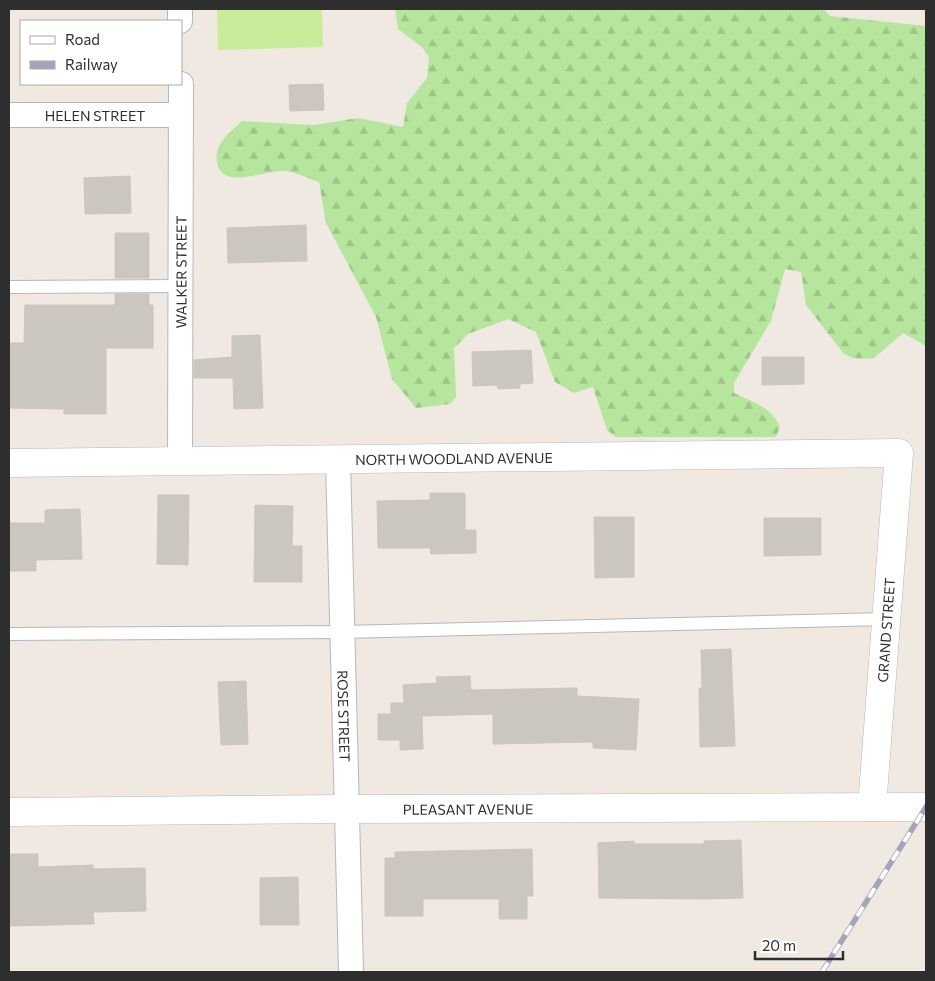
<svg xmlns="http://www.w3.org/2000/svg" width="935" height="981" viewBox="0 0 935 981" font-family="Commissioner,sans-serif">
	<defs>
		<pattern id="forest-firs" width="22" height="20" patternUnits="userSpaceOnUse" patternTransform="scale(1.25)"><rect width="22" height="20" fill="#b6e59e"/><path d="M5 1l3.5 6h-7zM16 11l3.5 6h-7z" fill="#9dc588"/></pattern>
	</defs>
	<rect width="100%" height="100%" fill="#efe9e1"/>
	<path fill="url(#forest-firs)" d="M 395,9 L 824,9 L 830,16 L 926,26 L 926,346 L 903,333 L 873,359 L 853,358 L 844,354 L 806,305 L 801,272 L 785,269 L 771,321 L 734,383 L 734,393 C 752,402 772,407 780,427 L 776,437 L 616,437 L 607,430 L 593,387 L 574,393 L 555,382 L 536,332 L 508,319 L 468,334 L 454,348 L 456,397 L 450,404 L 416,408 L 392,379 L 376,317 L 326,223 L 319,182 C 309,179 296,172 286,171 C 266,169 222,192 217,162 C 214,143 230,133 242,121 L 314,125 L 358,118 L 403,127 L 407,103 L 427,78 L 429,57 L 422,47 L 398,29 Z"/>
	<path fill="#c9ec9a" d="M 217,9 L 322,9 L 323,47 L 218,50 Z"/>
	<path fill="#cbc7bf" stroke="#cbc5ba" d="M 323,84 L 324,110 L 290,111 L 289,85 Z
		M 130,176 L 131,213 L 85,214 L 84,178 Z
		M 306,225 L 307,261 L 228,263 L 227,228 Z
		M 115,233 L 149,233 L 149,278 L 115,278 Z
		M 115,294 L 149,294 L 149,305 L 153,305 L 153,348 L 106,348 L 106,414 L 64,414 L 64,409 L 9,408 L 9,343 L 24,343 L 25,305 L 115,305 Z
		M 260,335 L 263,408 L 234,409 L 233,378 L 194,378 L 194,360 L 232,357 L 232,336 Z
		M 531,350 L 533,383 L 520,384 L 520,388 L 498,389 L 497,385 L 473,386 L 472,352 Z
		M 762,357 L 804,357 L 804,384 L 762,385 Z
		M 430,493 L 465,493 L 465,530 L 476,530 L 476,553 L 431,554 L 430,548 L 378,548 L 377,501 L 430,500 Z
		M 158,495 L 189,495 L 188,565 L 157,564 Z
		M 255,505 L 293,506 L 292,546 L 302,546 L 302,582 L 254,582 Z
		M 80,509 L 82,559 L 36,560 L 36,571 L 9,571 L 9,523 L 45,523 L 45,510 Z
		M 594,517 L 634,517 L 634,577 L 595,578 Z
		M 764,518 L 821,518 L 821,555 L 764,556 Z
		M 731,649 L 735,746 L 700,747 L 699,688 L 702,688 L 701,650 Z
		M 470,676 L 471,690 L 577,688 L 577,696 L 639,699 L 636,750 L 593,748 L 593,742 L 493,744 L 493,714 L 422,716 L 423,749 L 400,750 L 400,740 L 378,740 L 378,714 L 391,714 L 391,703 L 404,703 L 403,685 L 437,683 L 436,677 Z
		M 246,681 L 248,744 L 221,745 L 218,682 Z
		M 741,840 L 743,898 L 706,899 L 599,898 L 598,843 L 634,841 L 634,844 L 704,844 L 704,841 Z
		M 532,849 L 533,896 L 527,896 L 527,919 L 499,919 L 499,899 L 423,899 L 423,916 L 385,916 L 385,858 L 395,858 L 395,852 Z
		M 9,854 L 38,854 L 38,867 L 93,865 L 93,869 L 145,868 L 146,911 L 93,912 L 94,924 L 9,926 Z
		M 298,877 L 299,925 L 260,925 L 260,878 Z"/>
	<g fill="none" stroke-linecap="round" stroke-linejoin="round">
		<defs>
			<path id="lane" d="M 9,287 L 181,286
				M 9,634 L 343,632 L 886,619"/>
			<g id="street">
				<path d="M 180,9 L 180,21"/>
				<path id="s1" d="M 9,115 L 181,115"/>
				<path id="s2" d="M 338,460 L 351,972"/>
				<path id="s3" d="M 180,461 L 181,84"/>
			</g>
			<g id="secondary">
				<path id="s4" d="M 9,463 L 899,453 L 872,807"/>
				<path id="s5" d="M 9,812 L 348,809 L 926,807"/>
			</g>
		</defs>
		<use href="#lane" stroke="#b4b7c1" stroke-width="14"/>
		<use href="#street" stroke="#b4b7c1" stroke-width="26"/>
		<use href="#secondary" stroke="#b4b7c1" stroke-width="29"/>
		<use href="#lane" stroke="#fff" stroke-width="12"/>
		<use href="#street" stroke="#fff" stroke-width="24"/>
		<use href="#secondary" stroke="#fff" stroke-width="28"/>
		<defs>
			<path id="rail" d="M 822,972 L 926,807"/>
		</defs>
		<use href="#rail" stroke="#a3a6b8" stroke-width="5.5"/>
		<use href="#rail" stroke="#fff" stroke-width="4" stroke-dasharray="11" stroke-linecap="butt"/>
	</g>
	<g text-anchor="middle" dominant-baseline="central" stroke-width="4" stroke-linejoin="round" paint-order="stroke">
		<g font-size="14" fill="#2e2e2e" stroke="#fff">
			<text stroke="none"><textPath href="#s1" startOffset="86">HELEN STREET</textPath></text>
			<text stroke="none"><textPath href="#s3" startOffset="189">WALKER STREET</textPath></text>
			<text stroke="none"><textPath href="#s4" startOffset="445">NORTH WOODLAND AVENUE</textPath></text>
			<text transform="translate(886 630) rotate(-86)">GRAND STREET</text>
			<text stroke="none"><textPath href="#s2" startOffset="256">ROSE STREET</textPath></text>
			<text stroke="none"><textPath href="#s5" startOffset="459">PLEASANT AVENUE</textPath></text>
		</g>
	</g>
	<rect width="935" height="981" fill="none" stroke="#2e2e2e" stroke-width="20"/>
	<rect x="20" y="20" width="162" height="65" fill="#ffffff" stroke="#ababab"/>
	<rect x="30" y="36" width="25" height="8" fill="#ffffff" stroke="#ababab"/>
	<text x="65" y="45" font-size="15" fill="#2e2e2e">Road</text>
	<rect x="30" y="61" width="25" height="8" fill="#a3a6b8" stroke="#ababab"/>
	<text x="65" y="70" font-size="15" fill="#2e2e2e">Railway</text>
	<path d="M755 951v8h88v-8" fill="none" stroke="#2e2e2e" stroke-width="2.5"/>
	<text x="762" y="951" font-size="15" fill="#2e2e2e" stroke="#ffffff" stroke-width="4" paint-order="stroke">20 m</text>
</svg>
